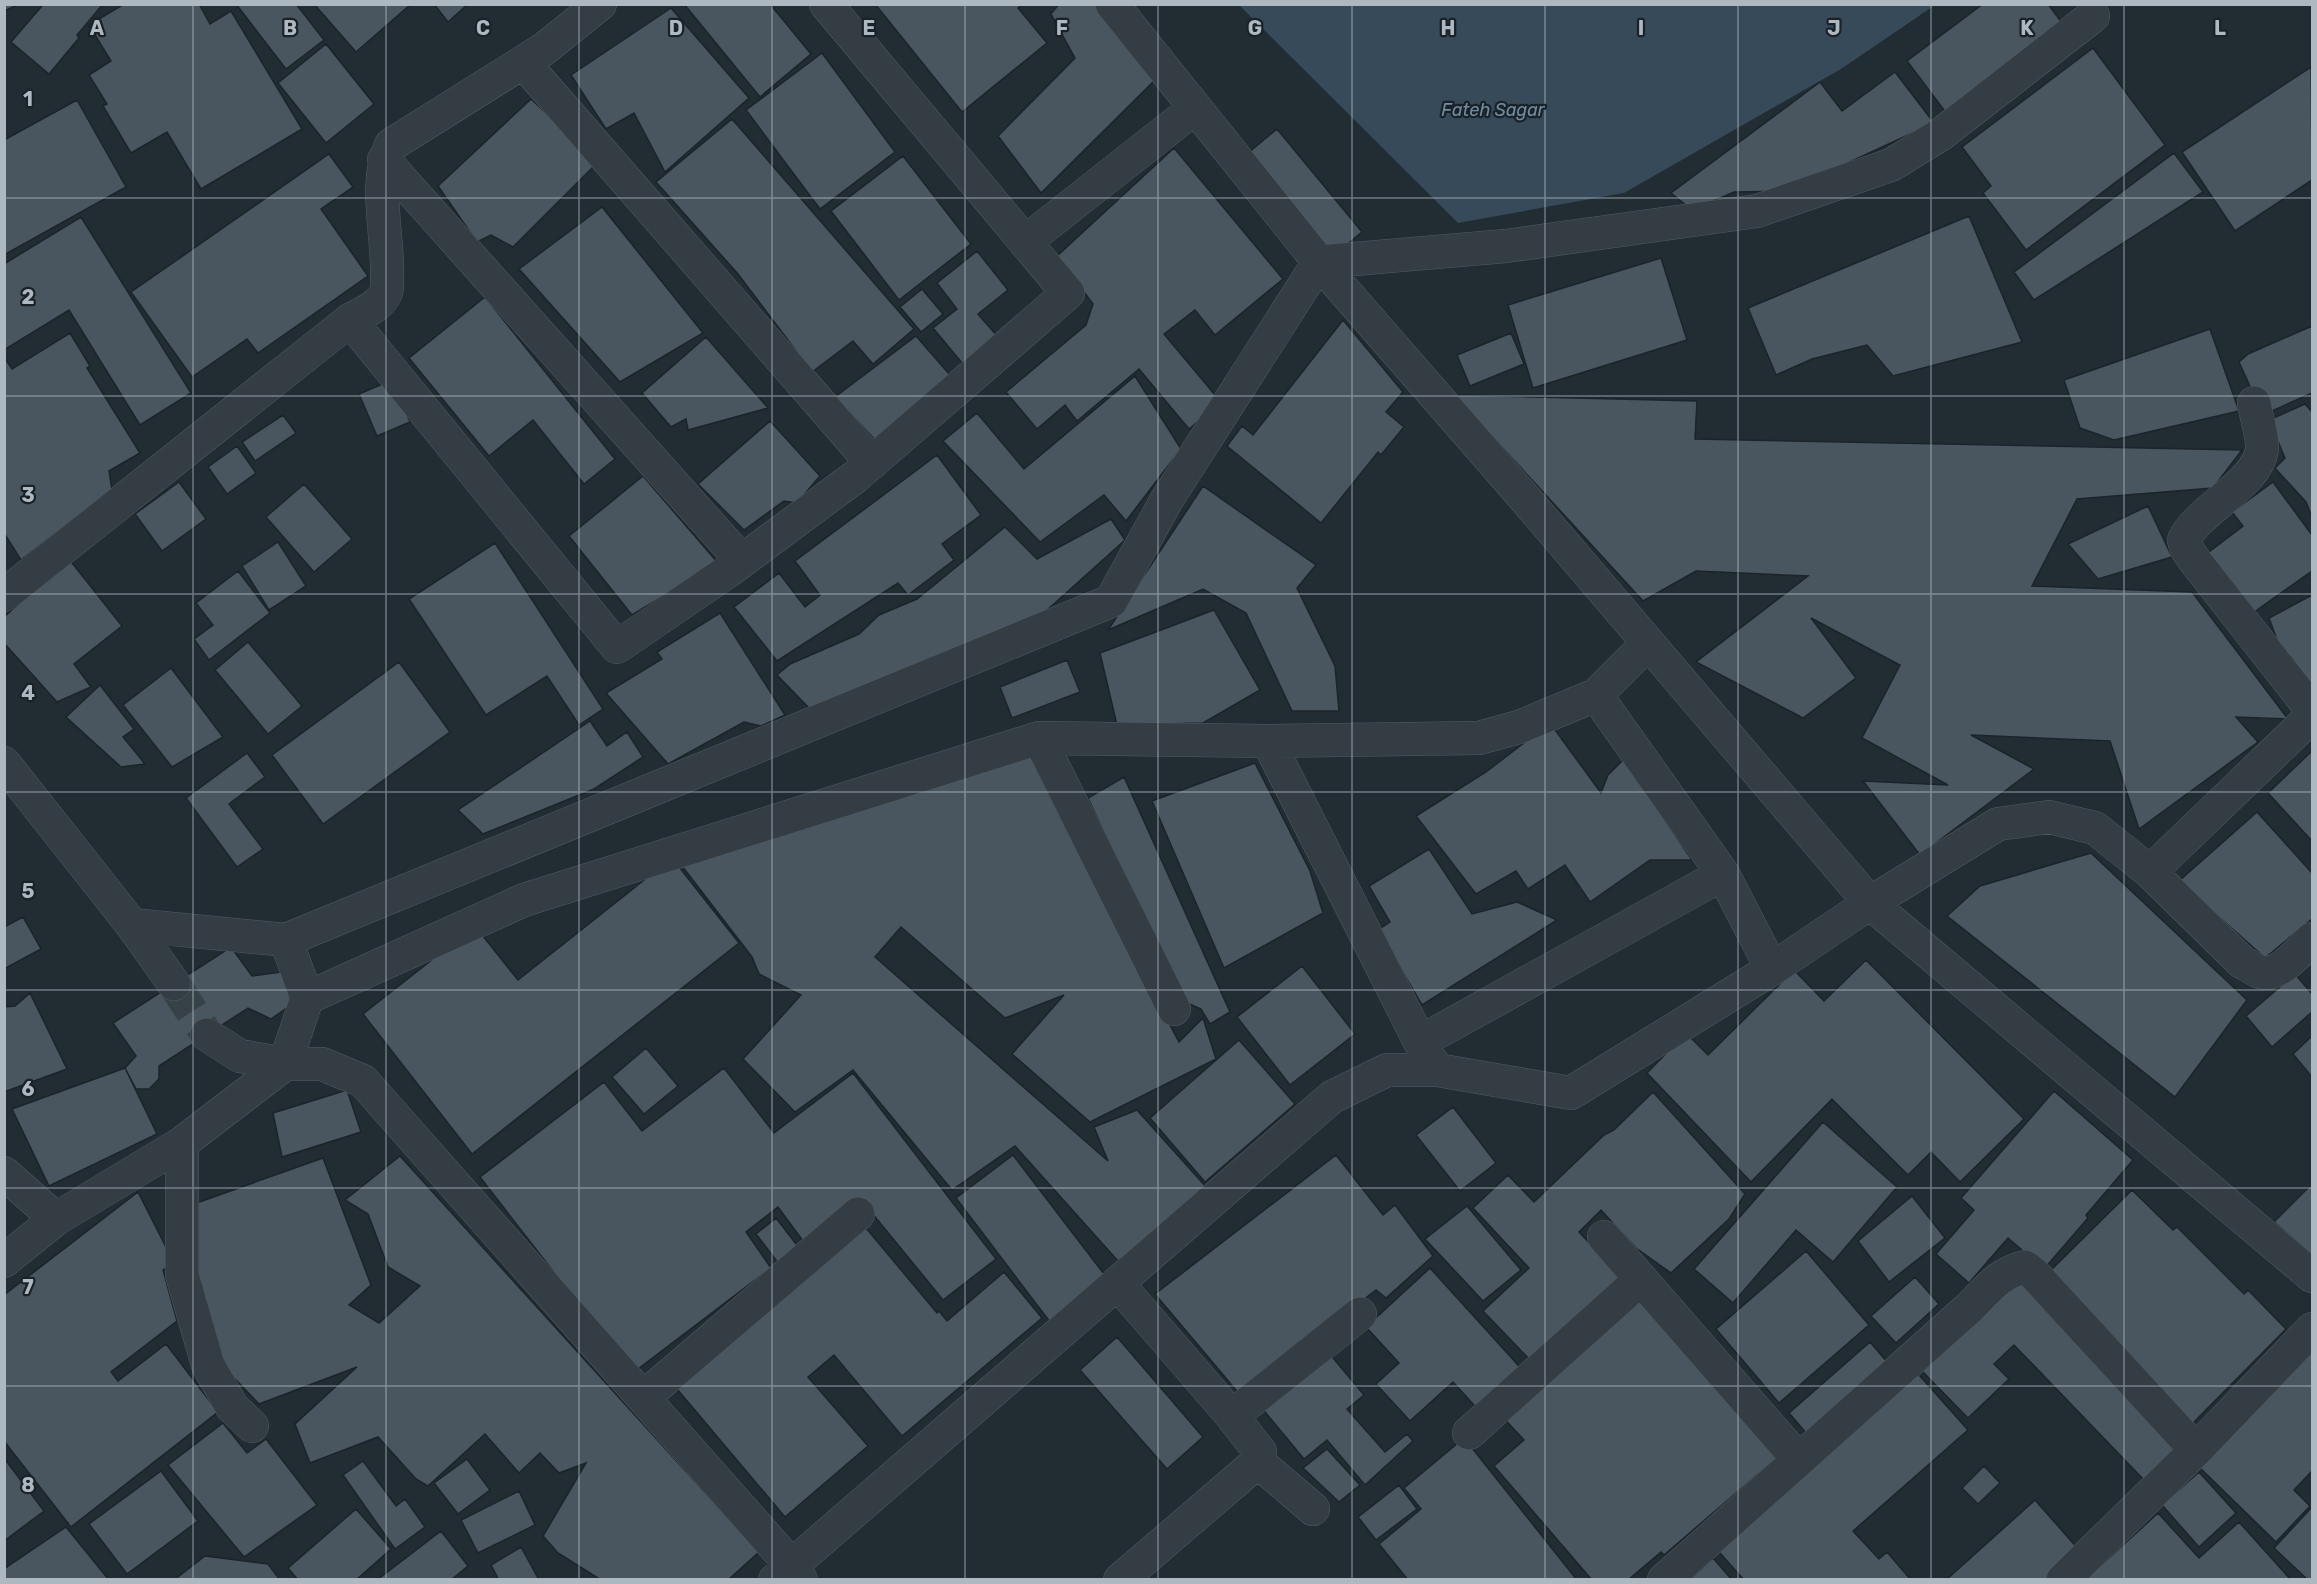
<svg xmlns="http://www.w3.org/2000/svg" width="2317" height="1584" viewBox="0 0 2317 1584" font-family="Rubik,sans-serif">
	<rect width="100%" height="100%" fill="#212c33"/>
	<path fill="#364a59" d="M 1239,5 L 1935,5 L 1841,69 L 1624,193 L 1458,223 Z"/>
	<path fill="#49565f" stroke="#1c242b" stroke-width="1.5" d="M 4,4 L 20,4 L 4,11 Z
		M 41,4 L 103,4 L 77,35 L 79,38 L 49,74 L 11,42 L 42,6 Z
		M 124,4 L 199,4 L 210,24 L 231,11 L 302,129 L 201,189 L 167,132 L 131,153 L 103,106 L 107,104 L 89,75 L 111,61 L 89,25 Z
		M 236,4 L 296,4 L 324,40 L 286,69 Z
		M 314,4 L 411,4 L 356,52 Z
		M 434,4 L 468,4 L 448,22 Z
		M 684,4 L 770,4 L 811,54 L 760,97 Z
		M 875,4 L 1022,4 L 1018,8 L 1047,43 L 962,112 Z
		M 1059,4 L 1100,4 L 1157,78 L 1041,193 L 998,136 L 1075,58 L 1051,14 Z
		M 1983,4 L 2048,4 L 2062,23 L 1950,118 L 1907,61 Z
		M 671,8 L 749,98 L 665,172 L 634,113 L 606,129 L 571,75 Z
		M 326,44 L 374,104 L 326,143 L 278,83 Z
		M 2093,48 L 2165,145 L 2026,250 L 1983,193 L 1991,186 L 1962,147 Z
		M 822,53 L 895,152 L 820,209 L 746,110 Z
		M 2311,67 L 2312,180 L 2235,231 L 2182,152 Z
		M 1895,72 L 1934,123 L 1787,191 L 1734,192 L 1692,210 L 1671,193 L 1820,82 L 1842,111 Z
		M 531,99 L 598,162 L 513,247 L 491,235 L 477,242 L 438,186 Z
		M 77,100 L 126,187 L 4,255 L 4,140 Z
		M 732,119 L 914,329 L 873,364 L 853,341 L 812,372 L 738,274 L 656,182 Z
		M 1277,129 L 1362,232 L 1327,261 L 1242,158 Z
		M 1174,148 L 1283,279 L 1215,335 L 1195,310 L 1164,334 L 1221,402 L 1189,429 L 1139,369 L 1077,421 L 1065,405 L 1037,429 L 1006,392 L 1086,325 L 1093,304 L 1057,256 Z
		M 2174,153 L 2203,192 L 2034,300 L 2014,272 Z
		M 329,154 L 353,187 L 321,209 L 368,276 L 258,353 L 247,339 L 192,377 L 131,292 Z
		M 903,156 L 971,244 L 899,300 L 831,211 Z
		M 602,207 L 703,333 L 620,382 L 519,269 Z
		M 1969,216 L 2022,342 L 1893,376 L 1867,345 L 1812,359 L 1776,375 L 1748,308 Z
		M 81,217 L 191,393 L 140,425 L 69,310 L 4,350 L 4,264 Z
		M 977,251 L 1008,290 L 978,314 L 998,337 L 967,369 L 933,328 L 957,309 L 937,283 Z
		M 1661,258 L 1687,340 L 1533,388 L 1508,305 Z
		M 922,289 L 943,314 L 921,332 L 900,307 Z
		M 485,297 L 615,459 L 584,484 L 533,420 L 489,456 L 409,358 Z
		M 1343,320 L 1403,392 L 1386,412 L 1404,427 L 1381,455 L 1378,452 L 1321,523 L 1227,446 L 1242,426 L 1253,435 Z
		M 2312,326 L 2312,393 L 2263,415 L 2239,362 L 2248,354 Z
		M 2210,329 L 2239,411 L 2114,440 L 2080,428 L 2064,380 Z
		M 70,333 L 90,366 L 87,368 L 140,453 L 109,471 L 112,490 L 21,560 L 4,533 L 4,357 L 12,369 Z
		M 1511,333 L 1524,364 L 1470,386 L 1457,355 Z
		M 916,336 L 950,375 L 876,441 L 835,397 Z
		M 706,337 L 768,408 L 688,430 L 686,419 L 671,427 L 642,393 Z
		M 1135,376 L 1181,449 L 1126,521 L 1104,495 L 1040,542 L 943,441 L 977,413 L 1024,469 Z
		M 392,380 L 410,422 L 377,436 L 359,394 Z
		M 1454,395 L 1697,401 L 1695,439 L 2242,450 L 2213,488 L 2077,499 L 2032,586 L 2192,592 L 2288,719 L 2236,717 L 2258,742 L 2139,829 L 2110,741 L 1971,735 L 2034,769 L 1920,855 L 1863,781 L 1948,785 L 1862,738 L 1900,665 L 1811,618 L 1856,678 L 1803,718 L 1696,662 L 1808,576 L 1696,571 L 1643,601 Z
		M 2305,404 L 2312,412 L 2312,517 L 2306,502 L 2275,468 L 2285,458 L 2269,420 Z
		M 283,415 L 296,433 L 255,461 L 242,442 Z
		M 770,421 L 820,476 L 797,503 L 784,501 L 744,530 L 698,484 Z
		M 237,446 L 256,473 L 227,494 L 208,467 Z
		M 937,455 L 981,515 L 942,544 L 954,560 L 908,595 L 898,583 L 777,661 L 734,607 L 779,573 L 805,607 L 820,595 L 795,561 Z
		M 643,476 L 718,563 L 632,615 L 569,536 Z
		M 179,482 L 206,519 L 162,551 L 135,514 Z
		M 2273,482 L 2312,535 L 2312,571 L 2250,615 L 2205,555 L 2243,526 L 2232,512 Z
		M 304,484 L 352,539 L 314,572 L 266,517 Z
		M 1203,486 L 1316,565 L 1297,588 L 1335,666 L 1339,711 L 1292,711 L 1246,613 L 1203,589 L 1108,630 Z
		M 2148,506 L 2172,557 L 2098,579 L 2068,544 Z
		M 1111,519 L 1125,540 L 1036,620 L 810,709 L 777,675 L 790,664 L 859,634 L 879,615 L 917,599 L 1005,527 L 1037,559 Z
		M 278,542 L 306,586 L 269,610 L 242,566 Z
		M 495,543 L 603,709 L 579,725 L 547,676 L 486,715 L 409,599 Z
		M 69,559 L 122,626 L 74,664 L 91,687 L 57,702 L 4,643 L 4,617 Z
		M 238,571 L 270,613 L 209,660 L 194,639 L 213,625 L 196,603 Z
		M 2312,595 L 2312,692 L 2310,694 L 2293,659 L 2280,648 L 2269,618 Z
		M 1214,610 L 1260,690 L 1203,723 L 1117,725 L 1100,653 Z
		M 720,613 L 785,715 L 761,726 L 744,722 L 668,764 L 606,693 L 662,659 L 657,652 Z
		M 248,642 L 302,706 L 268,734 L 215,670 Z
		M 1067,660 L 1080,692 L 1012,718 L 1000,687 Z
		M 399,662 L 450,732 L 323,824 L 272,755 Z
		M 171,668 L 223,737 L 172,767 L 123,705 Z
		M 100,685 L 134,729 L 123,737 L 145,764 L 121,767 L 66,717 Z
		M 590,721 L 607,746 L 627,732 L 643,757 L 594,789 L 483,834 L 458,810 Z
		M 1550,723 L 1601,793 L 1608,775 L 1624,759 L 1692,860 L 1650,860 L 1590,902 L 1565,865 L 1528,889 L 1516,871 L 1476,894 L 1416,816 L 1486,772 Z
		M 1038,750 L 1120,931 L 1179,1042 L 1203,1018 L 1216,1059 L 1090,1122 L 1012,1054 L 1064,995 L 1005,1018 L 901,927 L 875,957 L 1108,1161 L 1094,1127 L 1137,1110 L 1207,1188 L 1118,1261 L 1015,1146 L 952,1190 L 853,1070 L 795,1112 L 743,1059 L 801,995 L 759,974 L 752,957 L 682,866 Z
		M 2312,751 L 2312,841 L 2268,793 Z
		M 247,753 L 265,777 L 229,804 L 263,849 L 237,867 L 186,798 Z
		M 1255,763 L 1310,871 L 1323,913 L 1224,968 L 1152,801 Z
		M 1124,777 L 1230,1012 L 1210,1024 L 1201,1009 L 1183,1001 L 1088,798 Z
		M 2257,812 L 2312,873 L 2312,919 L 2265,958 L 2179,881 Z
		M 1429,849 L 1472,914 L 1517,902 L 1557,920 L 1422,1005 L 1378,930 L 1390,922 L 1369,886 Z
		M 2091,853 L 2247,1000 L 2175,1097 L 1947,916 L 1980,886 Z
		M 672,858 L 739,943 L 472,1154 L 363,1014 L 475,926 L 518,980 Z
		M 23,917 L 41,949 L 4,969 L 4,927 Z
		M 231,947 L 252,976 L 289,971 L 291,1005 L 271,1019 L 248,1008 L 159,1066 L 159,1079 L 149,1089 L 136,1089 L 125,1068 L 136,1056 L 113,1023 Z
		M 1866,960 L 2024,1119 L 1960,1182 L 1931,1152 L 1908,1175 L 1832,1099 L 1751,1182 L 1647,1073 L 1686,1033 L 1708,1055 L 1794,970 L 1824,1001 Z
		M 1302,966 L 1355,1034 L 1290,1085 L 1237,1017 Z
		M 2295,974 L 2312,994 L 2312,1012 L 2272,1047 L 2246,1016 Z
		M 30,993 L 67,1069 L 4,1092 L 4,1007 L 15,1006 Z
		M 2312,1036 L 2312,1077 L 2293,1054 Z
		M 1239,1040 L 1295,1104 L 1205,1182 L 1150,1118 Z
		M 646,1048 L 678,1086 L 644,1114 L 612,1077 Z
		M 125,1068 L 157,1134 L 49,1186 L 12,1109 Z
		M 724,1068 L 774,1133 L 853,1073 L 996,1259 L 943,1300 L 863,1202 L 806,1245 L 778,1207 L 746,1232 L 771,1268 L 634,1372 L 594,1324 L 480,1177 L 604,1082 L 642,1131 Z
		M 347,1090 L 361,1132 L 282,1157 L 273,1113 Z
		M 2054,1091 L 2133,1160 L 2086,1215 L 2088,1218 L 2044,1269 L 2008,1238 L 1969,1283 L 1936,1254 L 1974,1210 L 1961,1198 Z
		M 1653,1092 L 1745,1194 L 1729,1219 L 1671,1273 L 1636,1248 L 1601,1210 L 1579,1232 L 1628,1284 L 1533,1363 L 1483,1311 L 1529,1268 L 1473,1208 L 1508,1175 L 1534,1202 L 1604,1135 L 1614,1130 Z
		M 1453,1107 L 1496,1163 L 1460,1191 L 1416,1135 Z
		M 1823,1122 L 1897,1187 L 1833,1262 L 1796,1230 L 1733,1303 L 1694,1269 Z
		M 1013,1155 L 1107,1278 L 1050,1322 L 956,1198 Z
		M 1336,1155 L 1383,1215 L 1395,1205 L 1433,1256 L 1386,1298 L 1376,1290 L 1241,1396 L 1155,1294 Z
		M 400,1156 L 759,1552 L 728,1580 L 601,1580 L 558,1553 L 543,1536 L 586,1463 L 559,1473 L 540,1453 L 519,1473 L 485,1434 L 428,1486 L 416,1479 L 378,1437 L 310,1463 L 295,1424 L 357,1367 L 259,1404 L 218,1361 L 196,1273 L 191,1205 L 323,1158 L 371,1285 L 349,1305 L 379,1323 L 420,1286 L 388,1267 L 368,1214 L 345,1200 Z
		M 2312,1184 L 2312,1255 L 2274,1222 Z
		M 2132,1190 L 2173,1230 L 2177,1227 L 2244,1294 L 2248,1290 L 2286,1329 L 2192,1424 L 2045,1276 Z
		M 138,1192 L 174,1263 L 163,1270 L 177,1321 L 111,1372 L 118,1381 L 166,1344 L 218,1412 L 71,1527 L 4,1441 L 4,1295 Z
		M 1912,1196 L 1945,1238 L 1889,1282 L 1858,1241 Z
		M 1467,1206 L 1521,1270 L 1483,1301 L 1425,1239 Z
		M 776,1218 L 803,1253 L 782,1268 L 756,1234 Z
		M 866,1228 L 937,1313 L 939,1311 L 947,1321 L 1004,1272 L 1042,1318 L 902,1436 L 834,1355 L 808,1377 L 868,1446 L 785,1517 L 677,1389 Z
		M 1806,1251 L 1869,1325 L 1779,1403 L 1716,1329 Z
		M 1430,1268 L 1528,1376 L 1483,1415 L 1453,1382 L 1410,1421 L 1376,1384 L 1399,1363 L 1366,1327 Z
		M 2018,1272 L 2183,1443 L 2144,1480 L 2014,1345 L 1994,1364 L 2009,1379 L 1968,1418 L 1919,1368 Z
		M 1915,1277 L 1939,1304 L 1896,1343 L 1871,1316 Z
		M 1635,1295 L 1777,1458 L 1664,1555 L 1661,1552 L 1628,1580 L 1592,1580 L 1494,1466 L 1524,1440 L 1498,1412 Z
		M 1117,1337 L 1203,1437 L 1167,1469 L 1080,1370 Z
		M 1870,1342 L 1894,1370 L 1813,1441 L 1789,1413 Z
		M 2307,1350 L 2312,1355 L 2312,1471 L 2294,1490 L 2310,1506 L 2276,1542 L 2197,1465 Z
		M 1328,1352 L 1364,1395 L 1347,1409 L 1385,1452 L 1407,1434 L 1413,1441 L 1365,1485 L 1327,1440 L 1304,1459 L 1261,1407 Z
		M 1911,1366 L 1968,1430 L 1853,1531 L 1879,1559 L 1887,1552 L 1911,1580 L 1744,1580 L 1712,1544 Z
		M 223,1423 L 247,1453 L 266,1439 L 317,1505 L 244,1557 L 168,1465 Z
		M 1464,1438 L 1577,1580 L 1408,1580 L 1379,1544 L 1421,1509 L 1404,1488 Z
		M 1327,1449 L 1360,1485 L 1339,1502 L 1303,1468 Z
		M 4,1458 L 44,1511 L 4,1541 Z
		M 467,1459 L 490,1490 L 458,1514 L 434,1483 Z
		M 363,1461 L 396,1506 L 405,1499 L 425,1527 L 395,1549 L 343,1475 Z
		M 1984,1466 L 2000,1483 L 1978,1504 L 1962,1488 Z
		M 161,1471 L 198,1521 L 127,1574 L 89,1524 Z
		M 2199,1472 L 2236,1513 L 2199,1547 L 2162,1505 Z
		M 1399,1485 L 1417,1509 L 1376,1540 L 1358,1517 Z
		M 519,1491 L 535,1525 L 478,1553 L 461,1520 Z
		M 2035,1500 L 2080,1551 L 2048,1580 L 1946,1580 Z
		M 2312,1507 L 2312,1580 L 2308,1580 L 2274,1548 Z
		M 356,1509 L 391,1549 L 356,1580 L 298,1580 L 288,1568 Z
		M 2158,1513 L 2199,1558 L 2239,1522 L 2291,1580 L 2085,1580 Z
		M 66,1527 L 109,1580 L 4,1580 L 4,1569 Z
		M 441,1531 L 468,1566 L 451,1580 L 377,1580 Z
		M 521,1547 L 539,1580 L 499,1580 L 491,1565 Z
		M 205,1556 L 268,1564 L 280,1580 L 174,1580 Z
		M 1713,1558 L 1732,1580 L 1689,1580 Z"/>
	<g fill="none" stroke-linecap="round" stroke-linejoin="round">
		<path stroke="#364148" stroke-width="33" stroke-dasharray="33 16" stroke-linecap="butt" d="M 174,984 L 207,1035"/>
		<defs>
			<path id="minor" d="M 1112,4 L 1319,262 L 1528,502 L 1870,903 L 1998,824 L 2049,817 L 2095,828 L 2150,872 L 2242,962 C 2248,965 2254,970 2260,972 C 2279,978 2300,950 2312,939
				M 523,62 L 872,463
				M 384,160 L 742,561
				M 1025,242 L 1195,108
				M 350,320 L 617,647 L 727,572 L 855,477 L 1068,293 L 826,4
				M 2254,403 C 2256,416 2263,437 2262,449 C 2258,484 2198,509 2184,540 L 2186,548 L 2195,561 L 2312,710
				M 4,595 L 350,320 C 362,313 380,307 386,292 C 388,287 387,276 387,269 C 387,229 374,183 391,145 L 544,49 L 600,4
				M 1596,695 L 1723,874 L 1772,969
				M 1039,738 L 1174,1009
				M 1268,741 L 1479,738 L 1519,727 L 1596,695 L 1648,643
				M 4,763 L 132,925 L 174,984
				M 2150,872 L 2312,716
				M 132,925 L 286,940 L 1111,601 L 1166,501 L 1319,262 L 1506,246 L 1757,211 L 1891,165 L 1940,135 L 2093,16
				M 286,940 L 307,998
				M 207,1035 L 240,1056 L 285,1064 L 322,1064 L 363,1081 L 791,1565 L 801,1580
				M 1420,1042 L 1723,874
				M 182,1143 L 182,1275 L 208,1365 L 232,1407 L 252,1426
				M 4,1173 L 56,1219
				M 1604,1237 L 1798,1459
				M 4,1261 L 56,1219 L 182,1143 L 285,1064 L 307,998 L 524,900 L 1039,738 L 1268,741 L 1420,1042 L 1437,1070
				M 1118,1284 L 1232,1416 L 1260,1452 L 1254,1465 L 1120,1580
				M 644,1397 L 858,1214
				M 1232,1416 L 1360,1314
				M 1469,1433 L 1640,1280
				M 1257,1461 L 1313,1509
				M 775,1580 L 1332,1097 L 1387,1070 L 1437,1070 L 1571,1093 L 1772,969 L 1870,903 L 2312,1276
				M 1664,1580 L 1969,1308 C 1987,1290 1999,1273 2025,1267 L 2034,1274 L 2196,1450
				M 2063,1580 L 2196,1450 L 2312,1329"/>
		</defs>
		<use href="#minor" stroke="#515b62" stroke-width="34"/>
		<use href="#minor" stroke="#343d44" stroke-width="33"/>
	</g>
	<path fill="none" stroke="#aeb8c1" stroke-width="1.5" stroke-opacity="0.55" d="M 193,4 L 193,1580M 386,4 L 386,1580M 579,4 L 579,1580M 772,4 L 772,1580M 965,4 L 965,1580M 1158,4 L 1158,1580M 1352,4 L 1352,1580M 1545,4 L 1545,1580M 1738,4 L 1738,1580M 1931,4 L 1931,1580M 2124,4 L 2124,1580M 4,198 L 2312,198M 4,396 L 2312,396M 4,594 L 2312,594M 4,792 L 2312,792M 4,990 L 2312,990M 4,1188 L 2312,1188M 4,1386 L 2312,1386"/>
	<g text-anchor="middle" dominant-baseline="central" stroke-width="4.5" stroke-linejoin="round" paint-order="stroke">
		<g font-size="18" font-style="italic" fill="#718ea2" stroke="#1a2228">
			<text x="1493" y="110">Fateh Sagar</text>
		</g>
	</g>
	<g font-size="20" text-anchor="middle" font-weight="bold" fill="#aeb8c1" stroke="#1a2228" stroke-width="4.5" stroke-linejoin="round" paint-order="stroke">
		<text x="97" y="35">A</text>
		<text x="290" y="35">B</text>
		<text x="483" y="35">C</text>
		<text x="676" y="35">D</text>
		<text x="869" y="35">E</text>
		<text x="1062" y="35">F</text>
		<text x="1255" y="35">G</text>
		<text x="1448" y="35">H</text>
		<text x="1641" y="35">I</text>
		<text x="1834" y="35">J</text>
		<text x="2027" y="35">K</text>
		<text x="2220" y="35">L</text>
		<text x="28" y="106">1</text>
		<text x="28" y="304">2</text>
		<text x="28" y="502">3</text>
		<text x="28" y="700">4</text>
		<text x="28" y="898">5</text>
		<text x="28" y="1096">6</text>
		<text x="28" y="1294">7</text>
		<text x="28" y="1492">8</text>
	</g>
	<rect width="2317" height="1584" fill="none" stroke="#aeb8c1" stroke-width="12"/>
</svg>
